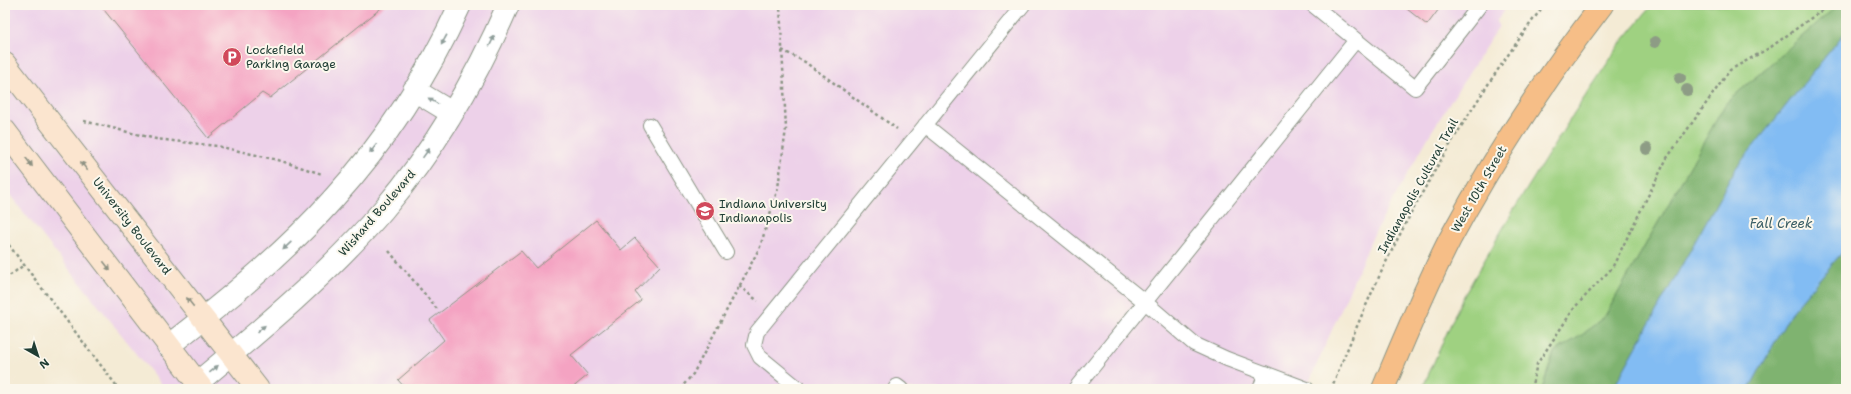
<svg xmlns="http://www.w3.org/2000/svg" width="1851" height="394" viewBox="0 0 1851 394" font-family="'Shantell Sans',sans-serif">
	<rect width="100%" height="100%" fill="#fbf7ec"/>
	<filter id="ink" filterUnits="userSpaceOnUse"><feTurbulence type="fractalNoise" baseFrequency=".025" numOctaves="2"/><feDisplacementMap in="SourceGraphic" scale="8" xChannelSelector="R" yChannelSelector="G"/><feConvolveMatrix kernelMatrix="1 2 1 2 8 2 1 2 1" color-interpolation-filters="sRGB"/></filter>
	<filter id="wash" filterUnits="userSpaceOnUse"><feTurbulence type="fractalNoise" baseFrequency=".012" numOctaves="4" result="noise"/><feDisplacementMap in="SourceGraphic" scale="16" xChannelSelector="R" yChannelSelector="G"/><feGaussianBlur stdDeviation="0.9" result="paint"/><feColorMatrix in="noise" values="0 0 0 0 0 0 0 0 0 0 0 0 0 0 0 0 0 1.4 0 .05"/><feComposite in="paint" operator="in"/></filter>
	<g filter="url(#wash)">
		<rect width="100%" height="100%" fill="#f4ebd5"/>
		<path fill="#edd1e9" d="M 5,5 L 1508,5 L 1496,22 L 1499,26 L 1430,134 L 1374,234 L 1306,389 L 165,389 L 5,189 Z"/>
		<path fill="#9fd181" stroke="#5f875a" d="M 1652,5 L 1838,5 L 1726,103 L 1605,316 L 1582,335 L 1554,352 L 1542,389 L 1422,389 L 1461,301 L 1510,216 L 1574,113 L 1623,40 Z"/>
		<path fill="#7fb36f" stroke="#4f7852" d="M 1838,5 L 1846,5 L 1846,31 L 1736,168 L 1613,389 L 1542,389 L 1554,352 L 1582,335 L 1605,316 L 1726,103 Z
			M 1846,248 L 1846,389 L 1749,389 L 1792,311 Z"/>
		<path fill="#82bcf3" stroke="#507c94" d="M 1846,31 L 1846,248 L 1792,311 L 1749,389 L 1613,389 L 1736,168 Z"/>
		<g id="blocks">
			<path fill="#f4a3c2" d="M 100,5 L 385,5 L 270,98 L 262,93 L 208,138 Z
				M 1402,5 L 1442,5 L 1427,25 Z
				M 596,220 L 621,250 L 635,238 L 660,266 L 635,292 L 641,300 L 571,355 L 588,375 L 571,389 L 406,389 L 398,380 L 444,340 L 430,320 L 521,251 L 536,268 Z"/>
		</g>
	</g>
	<g filter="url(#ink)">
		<use href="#blocks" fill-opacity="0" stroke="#8a9484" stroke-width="1"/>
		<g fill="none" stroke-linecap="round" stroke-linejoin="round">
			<defs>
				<path id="lane" d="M 1356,40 L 1415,88 L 1480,5
					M 650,125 L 726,252
					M 925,125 L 1145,302 L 1194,344 L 1227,359 L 1307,389
					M 799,389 L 760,357 L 754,345 L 757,332 L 1023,5
					M 895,389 L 897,386 L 901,389
					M 1075,389 L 1356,40 L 1313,5
					M 1260,389 L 1266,373"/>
				<path id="street" d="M 414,90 L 452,113
					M 168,346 C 226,301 284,254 333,199 C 385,142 428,75 460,5
					M 197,383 C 262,329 328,274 383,210 C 435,149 476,79 508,5"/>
				<path id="secondary" d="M 5,64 L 258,389
					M 5,131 L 202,389"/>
				<path id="primary" d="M 1383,389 C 1404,339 1425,288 1450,239 C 1494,157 1545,79 1602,5"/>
			</defs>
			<use href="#lane" stroke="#8a9484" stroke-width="16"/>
			<use href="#street" stroke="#8a9484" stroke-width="24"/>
			<use href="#secondary" stroke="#8a9484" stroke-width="24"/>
			<use href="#primary" stroke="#8a9484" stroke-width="24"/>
			<path stroke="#8a9484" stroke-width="2.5" stroke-dasharray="3 3" stroke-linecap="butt" d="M 782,50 L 805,62 L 897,129
				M 84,121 L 156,139 L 217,146 L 278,160 L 322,174
				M 5,240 L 119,389
				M 389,251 L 437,309
				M 5,279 L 24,265
				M 739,286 L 758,301
				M 680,389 L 693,374 L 760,247 L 778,188 L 786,129 L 780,5
				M 1331,389 C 1349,345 1367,301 1388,258 C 1432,169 1485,84 1544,5
				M 1531,389 L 1537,364 L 1575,307 L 1612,268 L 1667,158 L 1730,70 L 1771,47 L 1829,5"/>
			<use href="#lane" stroke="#fff" stroke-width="14"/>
			<use href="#street" stroke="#fff" stroke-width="22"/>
			<use href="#secondary" stroke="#fbe5cf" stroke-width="22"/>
			<use href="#primary" stroke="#f6be87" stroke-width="22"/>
		</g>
		<g fill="#8d9c85">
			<circle cx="1655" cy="42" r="6"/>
			<circle cx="1680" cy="78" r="6"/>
			<circle cx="1687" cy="90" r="6"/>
			<circle cx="1647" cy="149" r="6"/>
		</g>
		<defs><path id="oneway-solid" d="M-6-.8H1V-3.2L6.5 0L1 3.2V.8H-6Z"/></defs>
		<g fill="#8f9e9a">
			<use href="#oneway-solid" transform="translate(444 40) rotate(119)"/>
			<use href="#oneway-solid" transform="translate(492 41) rotate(-64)"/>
			<use href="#oneway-solid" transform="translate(433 101) rotate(-148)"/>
			<use href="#oneway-solid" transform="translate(373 149) rotate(127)"/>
			<use href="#oneway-solid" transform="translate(426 153) rotate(-55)"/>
			<use href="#oneway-solid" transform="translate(287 246) rotate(137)"/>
			<use href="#oneway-solid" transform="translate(261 329) rotate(-42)"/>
			<use href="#oneway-solid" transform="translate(214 369) rotate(-40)"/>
		</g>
		<g fill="#8d9182">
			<use href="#oneway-solid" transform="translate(29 162) rotate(53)"/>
			<use href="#oneway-solid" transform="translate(84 166) rotate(-128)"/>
			<use href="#oneway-solid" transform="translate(107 266) rotate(53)"/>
			<use href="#oneway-solid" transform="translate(190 302) rotate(-128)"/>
		</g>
	</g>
	<defs>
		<symbol id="parking-disc" viewBox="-11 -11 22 22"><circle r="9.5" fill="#d1495b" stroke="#fbf7ec"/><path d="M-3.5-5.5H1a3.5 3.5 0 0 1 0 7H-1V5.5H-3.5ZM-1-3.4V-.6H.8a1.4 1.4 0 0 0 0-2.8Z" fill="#fff"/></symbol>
		<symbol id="university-disc" viewBox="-11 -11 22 22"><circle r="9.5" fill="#d1495b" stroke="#fbf7ec"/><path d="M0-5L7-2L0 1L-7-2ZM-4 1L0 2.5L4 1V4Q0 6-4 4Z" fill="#fff"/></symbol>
	</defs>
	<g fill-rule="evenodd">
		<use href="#parking-disc" x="221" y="46" width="22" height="22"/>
		<use href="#university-disc" x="694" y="200" width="22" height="22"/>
	</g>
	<g text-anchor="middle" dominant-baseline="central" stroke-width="4" stroke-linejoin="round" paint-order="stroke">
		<g font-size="12" fill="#1f3d34" stroke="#fbf7ec" text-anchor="start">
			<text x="246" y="50">Lockefield<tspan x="246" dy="14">Parking Garage</tspan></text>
			<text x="719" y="204">Indiana University<tspan x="719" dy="14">Indianapolis</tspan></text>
		</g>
		<g font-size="12" fill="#1f3d34" stroke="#fbf7ec">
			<text transform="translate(1418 186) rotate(-61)">Indianapolis Cultural Trail</text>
			<text transform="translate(1479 189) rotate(-60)">West 10th Street</text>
			<text transform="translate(377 213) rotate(-49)">Wishard Boulevard</text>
			<text transform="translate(132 226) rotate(52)">University Boulevard</text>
		</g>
		<g font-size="13" font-style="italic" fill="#385d64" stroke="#fbf7ec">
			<text x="1781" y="223">Fall Creek</text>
		</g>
	</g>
	<rect width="1851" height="394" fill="none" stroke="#fbf7ec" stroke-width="20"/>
	<g transform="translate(38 356) rotate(141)" stroke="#fbf7ec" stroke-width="3" paint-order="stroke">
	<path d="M0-3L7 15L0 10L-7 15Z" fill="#1f3d34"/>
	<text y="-6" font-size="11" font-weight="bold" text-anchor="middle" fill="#1f3d34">N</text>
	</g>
</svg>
